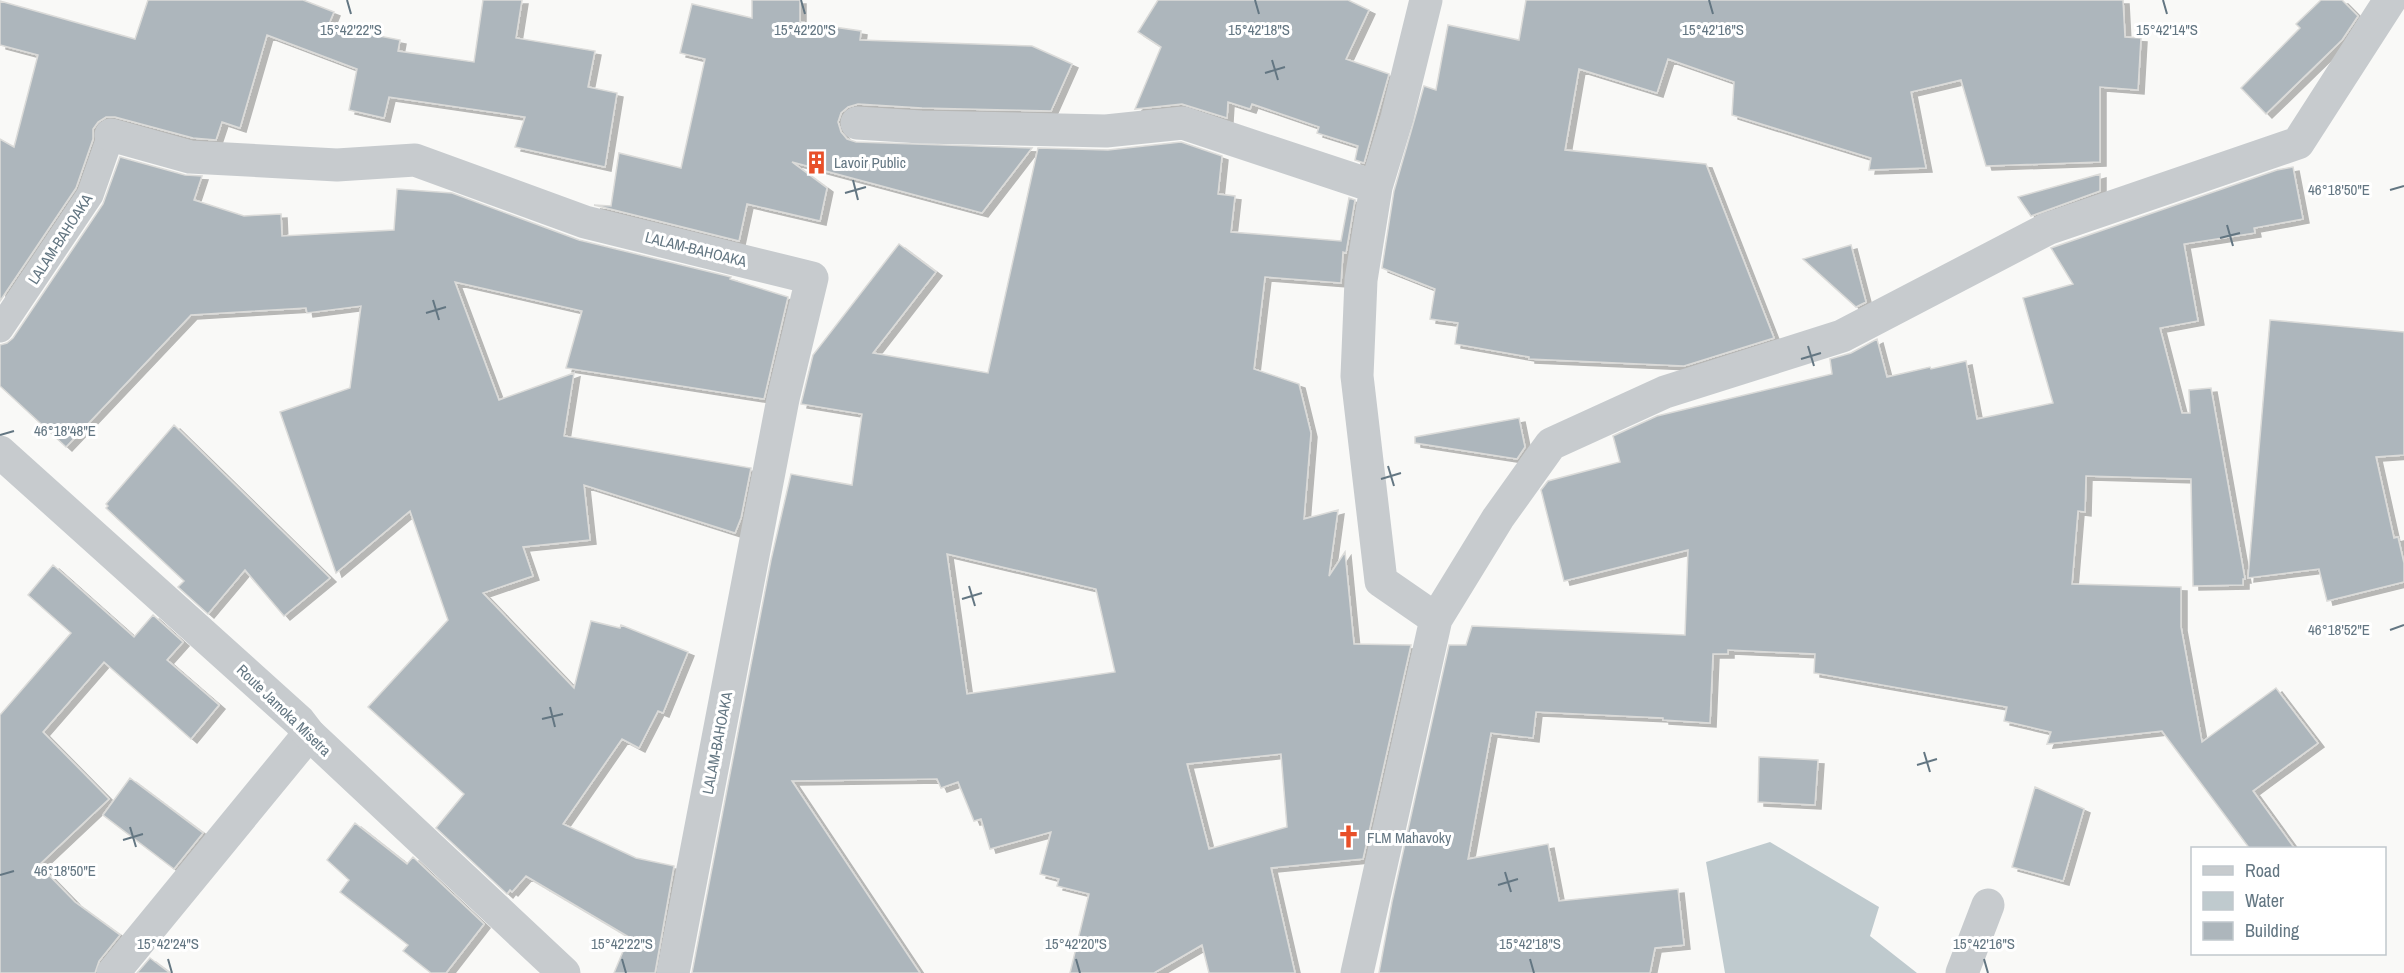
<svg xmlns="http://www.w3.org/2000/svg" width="2404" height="973" viewBox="0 0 2404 973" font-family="'Archivo Narrow',sans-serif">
	<defs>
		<filter id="shadow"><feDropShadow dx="6" dy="4" stdDeviation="0" flood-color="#0004"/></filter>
	</defs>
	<rect width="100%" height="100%" fill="#f9f9f7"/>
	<path fill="#bfcace" d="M 1770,842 L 1879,907 L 1870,936 L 1917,973 L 1725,973 L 1706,862 Z"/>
	<path fill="#adb6bc" stroke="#dbdbd9" stroke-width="1.5" fill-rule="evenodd" filter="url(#shadow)" d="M 148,0 L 303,0 L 334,12 L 328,26 L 400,40 L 398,51 L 474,62 L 483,0 L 522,0 L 516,38 L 595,51 L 588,87 L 617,93 L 605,167 L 515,147 L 525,117 L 389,97 L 384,118 L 349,110 L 357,69 L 267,35 L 240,128 L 222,122 L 216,140 L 193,138 L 115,117 L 106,117 L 98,122 L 93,129 L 93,139 L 76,188 L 0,301 L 0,139 L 14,147 L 38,55 L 0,45 L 0,1 L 135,39 Z
		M 752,0 L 800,0 L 800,22 L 861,31 L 860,40 L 1032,46 L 1072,64 L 1051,111 L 922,108 L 858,104 L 848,107 L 841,113 L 838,122 L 841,132 L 847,139 L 856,142 L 1032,148 L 982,213 L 792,162 L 827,188 L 820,221 L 747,204 L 739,241 L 594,205 L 611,206 L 619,153 L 681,168 L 705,59 L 680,53 L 692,4 L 752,18 Z
		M 1158,0 L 1348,0 L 1369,10 L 1346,59 L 1389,74 L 1364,163 L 1355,160 L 1358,146 L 1317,133 L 1319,127 L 1252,104 L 1250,109 L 1228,102 L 1227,118 L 1182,104 L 1135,109 L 1161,47 L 1138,32 Z
		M 1526,0 L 2123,0 L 2125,37 L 2141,38 L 2138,90 L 2100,87 L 2100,162 L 1986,166 L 1961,80 L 1911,92 L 1926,168 L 1869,170 L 1871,158 L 1732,115 L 1734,82 L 1668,59 L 1657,93 L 1579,69 L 1565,150 L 1706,164 L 1774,338 L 1684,366 L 1529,359 L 1529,357 L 1455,344 L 1458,323 L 1430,319 L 1435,289 L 1382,268 L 1394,191 L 1424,86 L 1436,90 L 1448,25 L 1519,40 Z
		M 2321,0 L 2342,0 L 2358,16 L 2342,40 L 2266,114 L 2241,88 L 2300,28 L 2296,24 Z
		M 1181,142 L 1222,156 L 1218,194 L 1235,196 L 1231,232 L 1341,241 L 1349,198 L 1355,200 L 1346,253 L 1343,252 L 1341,283 L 1265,277 L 1254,369 L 1299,384 L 1311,433 L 1304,519 L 1338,510 L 1329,576 L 1345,552 L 1354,644 L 1411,645 L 1363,859 L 1271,868 L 1295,973 L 1209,973 L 1202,945 L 1154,973 L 1070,973 L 1089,894 L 1057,886 L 1059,879 L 1040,874 L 1051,832 L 990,849 L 981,819 L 974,821 L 958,782 L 941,788 L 937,779 L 792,781 L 920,973 L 692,973 L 771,560 L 791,474 L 852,485 L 862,414 L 801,404 L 813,355 L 899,244 L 936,272 L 873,353 L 988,373 L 1038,148 L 1108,150 ZM 947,554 L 1096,589 L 1115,672 L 967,694 ZM 1281,754 L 1287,827 L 1209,849 L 1187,764 Z
		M 120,157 L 185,175 L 202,176 L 194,200 L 244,216 L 281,214 L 282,236 L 394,230 L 397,189 L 452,193 L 579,240 L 731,277 L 730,279 L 788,297 L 764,399 L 566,368 L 582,311 L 455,282 L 499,400 L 574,373 L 564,436 L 751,468 L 741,518 L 735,533 L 584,485 L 590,540 L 523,547 L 533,576 L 483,593 L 574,688 L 591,621 L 620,628 L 621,625 L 688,652 L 663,713 L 658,711 L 639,748 L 622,739 L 563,824 L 636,858 L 674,866 L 655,973 L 614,973 L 629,937 L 526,876 L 512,892 L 510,890 L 507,894 L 436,828 L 464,794 L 368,707 L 448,620 L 410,511 L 336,573 L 280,412 L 350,388 L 361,306 L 307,313 L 306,308 L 191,315 L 66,447 L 0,386 L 0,345 L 7,343 L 13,338 L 103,204 Z
		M 2293,167 L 2303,219 L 2254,228 L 2255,233 L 2184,244 L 2198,321 L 2160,328 L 2182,413 L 2190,413 L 2189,390 L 2211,388 L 2245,579 L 2243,579 L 2243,585 L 2193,586 L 2191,479 L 2086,476 L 2085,512 L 2078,511 L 2072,584 L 2181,587 L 2181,627 L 2202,742 L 2276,688 L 2318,743 L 2253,791 L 2295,849 L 2250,849 L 2162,731 L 2047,744 L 2051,732 L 2004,721 L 2007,707 L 1814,673 L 1815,654 L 1728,650 L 1728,654 L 1713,654 L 1710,723 L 1663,720 L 1663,718 L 1536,712 L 1533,738 L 1491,733 L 1468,859 L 1548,844 L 1559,901 L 1678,889 L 1684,945 L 1655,948 L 1650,973 L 1379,973 L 1392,902 L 1449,645 L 1466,645 L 1472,626 L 1685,635 L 1688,550 L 1564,581 L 1541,490 L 1548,481 L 1620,462 L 1613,436 L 1657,416 L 1832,374 L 1830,359 L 1851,353 L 1877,339 L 1887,377 L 1930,367 L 1931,369 L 1966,361 L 1977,419 L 2053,403 L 2023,298 L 2073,284 L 2051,248 L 2277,170 Z
		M 2100,174 L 2100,191 L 2031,216 L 2018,197 Z
		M 1851,245 L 1866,302 L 1856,307 L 1803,259 Z
		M 2270,320 L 2404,332 L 2404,455 L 2376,457 L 2394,538 L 2398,537 L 2404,563 L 2404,582 L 2327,601 L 2319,569 L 2248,578 Z
		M 1519,418 L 1525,447 L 1517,459 L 1415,443 L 1415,437 Z
		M 174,425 L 330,578 L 284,616 L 245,570 L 208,614 L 178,587 L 184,581 L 106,508 L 108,506 L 106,504 Z
		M 53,565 L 134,637 L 153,615 L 183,642 L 167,660 L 219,705 L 191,739 L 104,662 L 43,732 L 109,799 L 39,865 L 75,902 L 120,935 L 99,961 L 95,973 L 0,973 L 0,715 L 71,633 L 28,595 Z
		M 1759,757 L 1818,760 L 1815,805 L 1758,802 Z
		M 130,778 L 203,833 L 174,869 L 103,815 Z
		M 2035,787 L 2084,809 L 2063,881 L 2012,867 Z
		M 355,823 L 407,864 L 413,857 L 484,924 L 446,973 L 431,973 L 403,951 L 408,945 L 340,892 L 349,880 L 327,860 Z
		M 150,958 L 170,973 L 137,973 Z"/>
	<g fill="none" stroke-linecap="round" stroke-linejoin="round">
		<path stroke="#c7cbce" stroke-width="27" d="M 0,329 L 90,195 L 111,135"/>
		<path stroke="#c7cbce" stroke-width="33" d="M 1426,0 L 1397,118 L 1376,187 L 1361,280 L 1357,376 L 1381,581 L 1436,619
			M 857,123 L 921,127 L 1106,131 L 1183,123 L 1376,187
			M 111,135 L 190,157 L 337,165 L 415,160 L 585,222 L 812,278 L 783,399 L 673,973
			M 113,973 L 309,734
			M 1357,973 L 1436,619 L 1498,518 L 1551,444 L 1665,392 L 1842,336 L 2047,229 L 2298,143 L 2390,0
			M 1962,973 L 1988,905"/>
		<path stroke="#c7cbce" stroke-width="33" d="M 0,452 L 299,721 L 309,734 L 564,973"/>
	</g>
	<path fill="none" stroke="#637682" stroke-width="2" d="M 347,0 L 351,14M 801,0 L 805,14M 1255,0 L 1259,14M 1709,0 L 1713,14M 2163,0 L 2167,14M 1272,60 L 1278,80M 1265,73 L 1285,67M 853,180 L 858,200M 2390,190 L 2404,186M 845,193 L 866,187M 2227,225 L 2233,246M 2220,238 L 2240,233M 433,300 L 439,320M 426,313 L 446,307M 1808,346 L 1814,366M 1801,359 L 1821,353M 0,435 L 14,431M 1388,466 L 1394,486M 1381,479 L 1401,473M 969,586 L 975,606M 962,599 L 982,593M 2390,630 L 2404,625M 550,707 L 555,727M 542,719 L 563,714M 1924,752 L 1930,772M 1917,765 L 1937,759M 130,827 L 136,847M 123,840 L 143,834M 1505,872 L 1511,892M 0,875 L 14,871M 1498,885 L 1518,879M 168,959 L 172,973M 622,959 L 626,973M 1076,959 L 1080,973M 1530,959 L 1534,973M 1984,959 L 1988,973"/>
	<defs>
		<symbol id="building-bare" viewBox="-9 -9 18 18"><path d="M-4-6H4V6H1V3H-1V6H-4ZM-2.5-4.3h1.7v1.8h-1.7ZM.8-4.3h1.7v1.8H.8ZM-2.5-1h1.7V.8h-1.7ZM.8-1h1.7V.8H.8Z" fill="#e84f28" stroke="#fff" stroke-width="2.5" paint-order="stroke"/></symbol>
		<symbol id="church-bare" viewBox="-9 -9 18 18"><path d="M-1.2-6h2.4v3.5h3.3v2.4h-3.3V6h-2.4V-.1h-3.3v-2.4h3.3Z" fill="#e84f28" stroke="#fff" stroke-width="2.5" paint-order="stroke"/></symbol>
	</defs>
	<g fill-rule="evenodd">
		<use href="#building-bare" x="800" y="146" width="33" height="33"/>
		<use href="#church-bare" x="1332" y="820" width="33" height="33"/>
	</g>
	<g text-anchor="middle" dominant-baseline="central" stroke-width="6" stroke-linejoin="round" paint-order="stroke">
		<g font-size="15" fill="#637682" stroke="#fff" text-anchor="start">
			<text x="834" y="162">Lavoir Public</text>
			<text x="1367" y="837">FLM Mahavoky</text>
		</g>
		<g font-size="15" fill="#637682" stroke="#fff">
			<text transform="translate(60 239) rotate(-57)">LALAM-BAHOAKA</text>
			<text transform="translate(696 249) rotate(14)">LALAM-BAHOAKA</text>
			<text transform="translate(284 710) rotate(44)">Route Jamoka Misetra</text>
			<text transform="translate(717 743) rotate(-79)">LALAM-BAHOAKA</text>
		</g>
	</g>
	<g font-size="15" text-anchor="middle" fill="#637682" stroke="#fff" stroke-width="6" stroke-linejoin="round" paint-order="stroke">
		<text x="351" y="35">15°42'22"S</text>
		<text x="805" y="35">15°42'20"S</text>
		<text x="1259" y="35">15°42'18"S</text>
		<text x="1713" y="35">15°42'16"S</text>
		<text x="2167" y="35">15°42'14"S</text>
		<text x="2339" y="195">46°18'50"E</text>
		<text x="65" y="436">46°18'48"E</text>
		<text x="2339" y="635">46°18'52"E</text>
		<text x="65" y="876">46°18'50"E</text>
		<text x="168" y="949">15°42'24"S</text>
		<text x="622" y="949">15°42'22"S</text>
		<text x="1076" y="949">15°42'20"S</text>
		<text x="1530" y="949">15°42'18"S</text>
		<text x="1984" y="949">15°42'16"S</text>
	</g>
	<rect x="2191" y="847" width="195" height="108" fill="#ffffff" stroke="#c1c8cd" stroke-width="1.5"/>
	<rect x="2203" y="866" width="30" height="9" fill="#c7cbce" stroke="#c1c8cd" stroke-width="1.5"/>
	<text x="2245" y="877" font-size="18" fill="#637682">Road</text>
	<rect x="2203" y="892" width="30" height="18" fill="#bfcace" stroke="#c1c8cd" stroke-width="1.5"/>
	<text x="2245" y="907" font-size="18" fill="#637682">Water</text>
	<rect x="2203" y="922" width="30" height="18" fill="#adb6bc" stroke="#c1c8cd" stroke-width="1.5"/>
	<text x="2245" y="937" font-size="18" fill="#637682">Building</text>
</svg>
